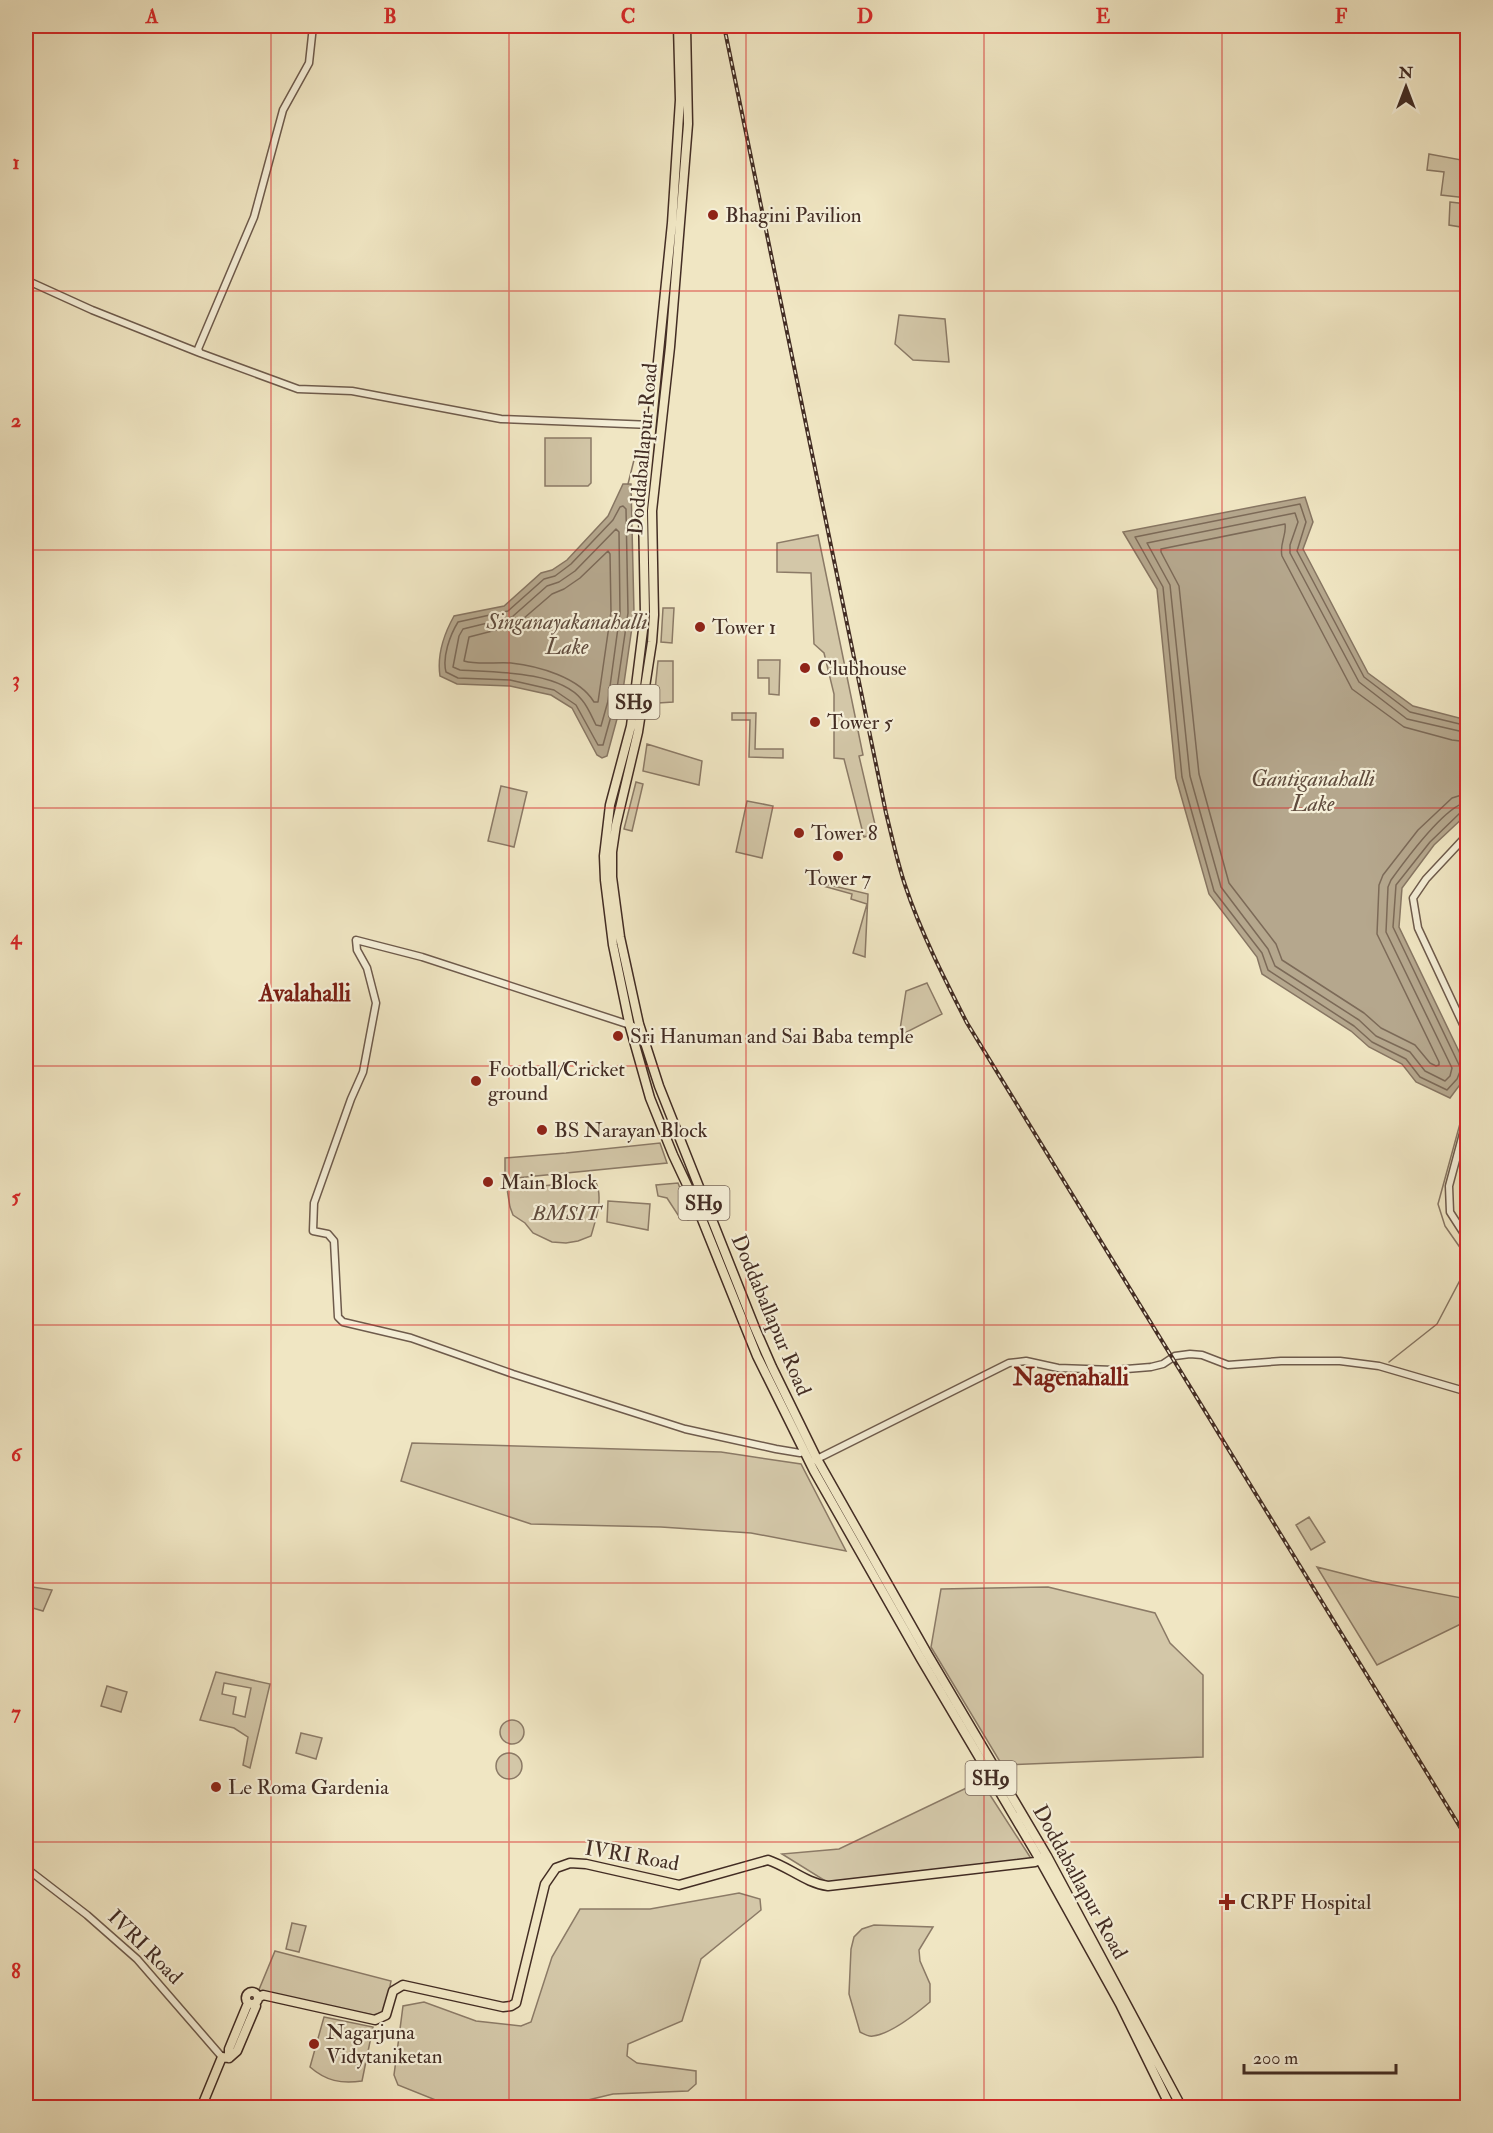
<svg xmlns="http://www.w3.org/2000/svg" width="1493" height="2133" viewBox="0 0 1493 2133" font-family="'IM FELL Double Pica',serif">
	<rect width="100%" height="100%" fill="#f0e6c3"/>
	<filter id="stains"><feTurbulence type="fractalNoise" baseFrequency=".00333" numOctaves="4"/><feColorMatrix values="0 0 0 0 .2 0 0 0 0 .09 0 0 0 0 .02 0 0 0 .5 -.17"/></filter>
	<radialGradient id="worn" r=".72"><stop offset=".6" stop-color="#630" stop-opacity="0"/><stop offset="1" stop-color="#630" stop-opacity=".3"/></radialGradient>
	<path fill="#d3c7a8" stroke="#8b7a66" stroke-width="1.5" fill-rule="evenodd" d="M 1429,154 L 1467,161 L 1467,198 L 1441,195 L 1444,172 L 1427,170 Z
		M 1450,202 L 1467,204 L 1467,228 L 1449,225 Z
		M 899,315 L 945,319 L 949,362 L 913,360 L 895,344 Z
		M 545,438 L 591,438 L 591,483 L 588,486 L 545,486 Z
		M 818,535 L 863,755 L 859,756 L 877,833 L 864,837 L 844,759 L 834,758 L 834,694 L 824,653 L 814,644 L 811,573 L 777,572 L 777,543 Z
		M 663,608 L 674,608 L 672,643 L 661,642 Z
		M 758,660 L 780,660 L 779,695 L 769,694 L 769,678 L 758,678 Z
		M 658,661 L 673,661 L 673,702 L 658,703 L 654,700 Z
		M 732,713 L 756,713 L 755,749 L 783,749 L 783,758 L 749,757 L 750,720 L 732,720 Z
		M 647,744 L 702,761 L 699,785 L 643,771 Z
		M 636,782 L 643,784 L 632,831 L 624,829 Z
		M 501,786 L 527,792 L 514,847 L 488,841 Z
		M 747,801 L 773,806 L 762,858 L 736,852 Z
		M 817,882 L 868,894 L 865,957 L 853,953 L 867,904 L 851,899 L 852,894 L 816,884 Z
		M 927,983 L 942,1014 L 899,1036 L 906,991 Z
		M 660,1143 L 667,1163 L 505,1179 L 505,1158 L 566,1153 Z
		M 595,1181 C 604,1196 596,1219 591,1236 L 578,1241 L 566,1243 L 552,1242 L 533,1233 L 525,1223 L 513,1215 L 510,1207 L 507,1189 Z
		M 678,1183 L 692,1219 L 688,1220 L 678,1215 L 667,1198 L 658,1196 L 656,1185 Z
		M 608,1201 L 650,1204 L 648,1230 L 607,1222 Z
		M 412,1443 L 721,1452 L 801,1464 L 846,1551 L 751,1533 L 661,1527 L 531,1524 L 401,1481 Z
		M 1309,1517 L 1325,1542 L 1311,1550 L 1296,1525 Z
		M 1317,1567 L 1372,1581 L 1467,1599 L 1467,1621 L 1377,1665 Z
		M 26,1586 L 52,1590 L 43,1611 L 26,1606 Z
		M 1048,1587 L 1155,1613 L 1170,1643 L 1203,1675 L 1203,1757 L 1002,1765 L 931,1647 L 941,1589 Z
		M 216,1672 L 270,1684 L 250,1768 L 243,1765 L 248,1737 L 234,1728 L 200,1720 ZM 224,1683 L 251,1688 L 245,1717 L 233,1714 L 236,1697 L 222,1694 Z
		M 107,1686 L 127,1692 L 121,1712 L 101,1706 Z
		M500 1732a12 12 0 1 1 24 0a12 12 0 1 1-24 0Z
		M 301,1733 L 322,1738 L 316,1759 L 296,1753 Z
		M496 1766a13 13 0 1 1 26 0a13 13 0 1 1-26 0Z
		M 981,1781 L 1032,1860 L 827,1882 L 782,1854 L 839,1849 Z
		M 739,1893 L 760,1899 L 761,1910 L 701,1959 L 682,2021 L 628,2044 L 627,2056 L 637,2063 L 696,2071 L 696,2084 L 688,2091 L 613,2094 L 567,2105 L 443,2103 L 398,2085 L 394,2075 L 403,2006 L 424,2002 L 476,2021 L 521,2026 L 531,2022 L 552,1957 L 580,1909 L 650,1909 Z
		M 292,1923 L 306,1926 L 299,1952 L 286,1949 Z
		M 874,1925 L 933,1927 L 919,1950 L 920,1961 L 930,1984 L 930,2002 C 917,2013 890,2034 873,2036 C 868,2037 864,2034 860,2032 L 849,1994 L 851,1949 L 854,1937 L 862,1929 Z
		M 275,1951 L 391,1981 L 385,2012 L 373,2015 L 258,1992 Z
		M 324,2017 L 373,2027 L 362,2081 C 341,2084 326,2081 310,2067 Z"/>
	<path fill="#b5a78d" stroke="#877663" stroke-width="1.5" d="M 623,484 L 631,484 L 634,613 L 621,704 L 607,756 L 602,758 L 597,755 L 572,708 L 551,695 L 510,686 L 457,684 L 440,676 C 437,656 444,634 454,616 L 504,606 L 541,573 L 552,570 L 567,560 L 608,516 Z
		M 1305,497 L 1313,522 L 1303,549 L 1368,673 L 1413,706 L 1467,720 L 1467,814 L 1434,845 L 1402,888 L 1399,927 L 1467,1068 L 1462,1082 L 1450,1098 L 1416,1082 L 1402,1064 L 1369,1047 L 1351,1031 L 1262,974 L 1257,957 L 1209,894 L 1176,778 L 1157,589 L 1123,532 Z"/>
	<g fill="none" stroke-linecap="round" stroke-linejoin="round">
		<path stroke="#7c6a58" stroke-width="1.5" d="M 623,506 L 626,509 L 628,613 L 615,702 L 603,745 L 598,745 L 576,705 L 554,690 L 510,680 L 458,678 L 446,672 C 442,657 450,635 458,622 L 508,611 L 544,579 L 555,576 L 571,564 L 613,520 L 620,507 Z
			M 616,529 L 619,532 L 620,613 L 608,701 L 601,726 L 596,725 C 592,717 588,707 582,700 C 559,671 494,672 460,670 L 453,667 L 459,636 L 463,629 L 512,617 L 547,586 L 559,582 L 575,571 Z
			M 608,551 L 610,554 L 611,612 L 598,702 L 594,702 C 579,677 538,666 511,663 C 495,662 478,665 464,661 L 469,637 L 516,625 L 552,594 L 564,589 L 580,578 Z
			M 1468,726 L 1410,712 L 1364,677 L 1297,551 L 1306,522 L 1300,504 L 1135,537 L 1163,587 L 1182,777 L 1214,891 L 1262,953 L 1268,970 L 1354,1026 L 1372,1042 L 1406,1059 L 1420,1077 L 1447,1090 L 1457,1079 L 1461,1069 L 1393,927 L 1396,885 L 1430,842 L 1461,812 L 1468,810
			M 1468,733 L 1407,719 L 1359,682 L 1290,553 L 1290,545 L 1298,522 L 1295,513 L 1147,543 L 1170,585 L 1190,776 L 1221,887 L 1268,949 L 1275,966 L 1359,1020 L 1376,1036 L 1410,1052 L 1425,1071 L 1445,1081 L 1450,1076 L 1452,1068 L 1386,932 L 1388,887 L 1391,880 C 1404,862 1446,804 1468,802
			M 1468,742 L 1452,740 L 1404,727 L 1352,689 L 1282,556 C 1279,545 1287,534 1285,524 L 1161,549 L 1161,552 L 1179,586 L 1199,774 L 1229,883 L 1276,944 L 1282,960 L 1364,1013 L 1381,1028 L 1415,1045 L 1430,1063 L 1436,1066 L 1439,1065 L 1439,1062 L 1377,934 L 1379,885 L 1383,875 L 1418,830 L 1452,798 L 1468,793"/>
		<path stroke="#877663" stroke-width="1.5" d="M 628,484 L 635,456 L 642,450 L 647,450
			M 1461,1120 L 1438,1204 L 1445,1226 L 1468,1259
			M 1389,1362 L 1437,1324 L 1468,1265"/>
		<defs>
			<path id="minor" d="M 313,26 L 309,63 L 283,110 L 254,217 L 198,349 L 200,353 L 298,389 L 352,391 L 501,419 L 652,425
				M 26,280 L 92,310 L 200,353
				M 1468,834 L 1426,879 L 1413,898 L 1418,928 L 1468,1035
				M 633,1026 L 422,957 L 356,940 L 357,950 L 367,968 L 376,1003 L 363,1072 L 351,1099 L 314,1203 L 313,1231 L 328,1234 L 334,1241 L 338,1317 L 343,1322 L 411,1338 L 513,1374 L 685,1429 L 776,1449 L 800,1453 L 804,1451
				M 1468,1115 L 1449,1186 L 1450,1212 L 1468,1240
				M 815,1460 L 1009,1363 L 1026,1361 L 1058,1368 L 1114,1370 L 1151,1367 L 1163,1364 L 1175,1356 L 1190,1354 L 1202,1355 L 1228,1365 L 1281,1361 L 1340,1361 L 1379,1366 L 1468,1392
				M 26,1868 L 87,1915 L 137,1959 L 222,2057"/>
			<path id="major" d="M 678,26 L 680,100 L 672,223 L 643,510 L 645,614 L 631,726 L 610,805 L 604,856 L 605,880 L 613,945 L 630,1027 L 650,1098 L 673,1155 L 695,1202 L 757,1356 L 814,1471 L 921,1659 L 1040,1860 L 1120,2004 L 1171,2108
				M 686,26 L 688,124 L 670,347 L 652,511 L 654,615 L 652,642 L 638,732 L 616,825 L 612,852 L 612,877 L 620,937 L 639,1024 L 659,1086 L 755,1328 L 772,1367 L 817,1459 L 928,1655 L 1047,1856 L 1182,2108
				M246 1998a6 6 0 1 1 12 0a6 6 0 1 1-12 0Z
				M 258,1998 L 263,1995 L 375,2020 L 386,2015 L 393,1991 L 403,1985 L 503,2007 L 511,2006 L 516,2003 L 545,1884 L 556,1868 L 570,1863 L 586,1864 L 679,1885 L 768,1860 C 789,1867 806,1883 828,1886 L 1035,1862 L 1044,1857
				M 229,2058 L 237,2051 L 256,2006 L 255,2003
				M 229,2058 L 229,2049 L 248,2003
				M 201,2108 L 222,2057 L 229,2058"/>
		</defs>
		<use href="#minor" stroke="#6e5b4c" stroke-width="9"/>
		<use href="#major" stroke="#432d24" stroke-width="11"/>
		<use href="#minor" stroke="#f5efd8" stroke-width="6"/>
		<use href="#major" stroke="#f0e6c3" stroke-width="8"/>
		<defs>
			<path id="rail" d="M 724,26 L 886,813 C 892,837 897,861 905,885 C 921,933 944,978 967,1023 L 1468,1840"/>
		</defs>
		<use href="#rail" stroke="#432d24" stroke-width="4"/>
		<use href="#rail" stroke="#f5efd8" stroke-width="1.5" stroke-dasharray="4.5" stroke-linecap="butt"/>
	</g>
	<path fill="none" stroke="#d62828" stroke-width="1.5" stroke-opacity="0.55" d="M 271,26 L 271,2108M 509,26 L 509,2108M 746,26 L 746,2108M 984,26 L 984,2108M 1222,26 L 1222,2108M 26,291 L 1468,291M 26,550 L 1468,550M 26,808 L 1468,808M 26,1066 L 1468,1066M 26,1325 L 1468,1325M 26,1583 L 1468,1583M 26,1842 L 1468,1842"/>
	<g fill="#8f2418" stroke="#f5efd8" stroke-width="2">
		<circle cx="713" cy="215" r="6"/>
		<circle cx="700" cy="627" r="6"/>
		<circle cx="805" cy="668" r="6"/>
		<circle cx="815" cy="722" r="6"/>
		<circle cx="799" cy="833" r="6"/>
		<circle cx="838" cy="856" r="6"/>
		<circle cx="618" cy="1036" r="6"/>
		<circle cx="476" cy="1081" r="6"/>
		<circle cx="542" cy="1130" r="6"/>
		<circle cx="488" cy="1182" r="6"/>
		<circle cx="216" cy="1787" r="6"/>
		<path d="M1224 1893h6v6h6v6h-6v6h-6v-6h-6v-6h6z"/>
		<circle cx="314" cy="2044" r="6"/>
	</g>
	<g text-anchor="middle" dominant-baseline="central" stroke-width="4.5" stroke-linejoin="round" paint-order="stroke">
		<g fill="#f5efd8" stroke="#78675a" stroke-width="1.5">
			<rect x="608.5" y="685" width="51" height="34" rx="4.5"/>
			<rect x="678.5" y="1186" width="51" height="34" rx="4.5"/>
			<rect x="965.5" y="1761" width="51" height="34" rx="4.5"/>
		</g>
		<g font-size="20" font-weight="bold" fill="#432d24">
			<text x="634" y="702">SH9</text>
			<text x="704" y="1203">SH9</text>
			<text x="991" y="1778">SH9</text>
		</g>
		<g font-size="21" fill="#432d24" stroke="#f5efd8" text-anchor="start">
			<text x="725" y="215">Bhagini Pavilion</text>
			<text x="712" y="627">Tower 1</text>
			<text x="817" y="668">Clubhouse</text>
			<text x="827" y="722">Tower 5</text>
			<text x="811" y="833">Tower 8</text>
			<text x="838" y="878" text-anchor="middle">Tower 7</text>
			<text x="630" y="1036">Sri Hanuman and Sai Baba temple</text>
			<text x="488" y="1069">Football/Cricket<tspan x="488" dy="24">ground</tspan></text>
			<text x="554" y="1130">BS Narayan Block</text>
			<text x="500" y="1182">Main Block</text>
			<text x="228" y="1787">Le Roma Gardenia</text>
			<text x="1240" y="1902">CRPF Hospital</text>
			<text x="326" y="2032">Nagarjuna<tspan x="326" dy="24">Vidytaniketan</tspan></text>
		</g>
		<g font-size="21" fill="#432d24" stroke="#f5efd8">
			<text transform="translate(643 449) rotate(-85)">Doddaballapur Road</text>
			<text transform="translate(771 1315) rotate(67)">Doddaballapur Road</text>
			<text transform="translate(632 1856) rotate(10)">IVRI Road</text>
			<text transform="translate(1080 1882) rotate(61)">Doddaballapur Road</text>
			<text transform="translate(145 1947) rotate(45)">IVRI Road</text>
		</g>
		<g font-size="21" font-style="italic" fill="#604c3e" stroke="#f5efd8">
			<text x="566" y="1213">BMSIT</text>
		</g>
		<g font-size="22" font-style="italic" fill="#604c3e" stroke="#f5efd8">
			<text x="567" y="622">Singanayakanahalli<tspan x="567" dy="25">Lake</tspan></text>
			<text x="1313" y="779">Gantiganahalli<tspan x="1313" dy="25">Lake</tspan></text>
		</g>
		<g font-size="24" font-weight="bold" fill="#7a1f14" stroke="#f5efd8">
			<text x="305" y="993">Avalahalli</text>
			<text x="1071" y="1377">Nagenahalli</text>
		</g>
	</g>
	<rect width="1493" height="2133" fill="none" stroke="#f0e6c3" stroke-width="66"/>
	<g transform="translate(1406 87)" stroke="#f5efd8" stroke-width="4.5" paint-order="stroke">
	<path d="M0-4.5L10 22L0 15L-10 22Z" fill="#432d24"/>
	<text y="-9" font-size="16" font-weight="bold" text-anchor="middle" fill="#432d24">N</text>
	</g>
	<path d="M1244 2064v9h152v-9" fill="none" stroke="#432d24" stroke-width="3"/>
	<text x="1253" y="2064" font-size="18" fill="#432d24" stroke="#f5efd8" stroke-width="4.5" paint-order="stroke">200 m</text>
	<rect x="33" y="33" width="1427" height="2067" fill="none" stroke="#d62828" stroke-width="2"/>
	<g font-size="20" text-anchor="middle" font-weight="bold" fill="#d62828">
		<text x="152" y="23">A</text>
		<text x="390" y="23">B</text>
		<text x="628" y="23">C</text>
		<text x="865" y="23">D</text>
		<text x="1103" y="23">E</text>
		<text x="1341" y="23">F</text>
		<text x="16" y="169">1</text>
		<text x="16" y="427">2</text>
		<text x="16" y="686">3</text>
		<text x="16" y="944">4</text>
		<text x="16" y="1203">5</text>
		<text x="16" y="1461">6</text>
		<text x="16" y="1719">7</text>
		<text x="16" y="1978">8</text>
	</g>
	<rect width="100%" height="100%" filter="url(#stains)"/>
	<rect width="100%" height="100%" fill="url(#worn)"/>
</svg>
